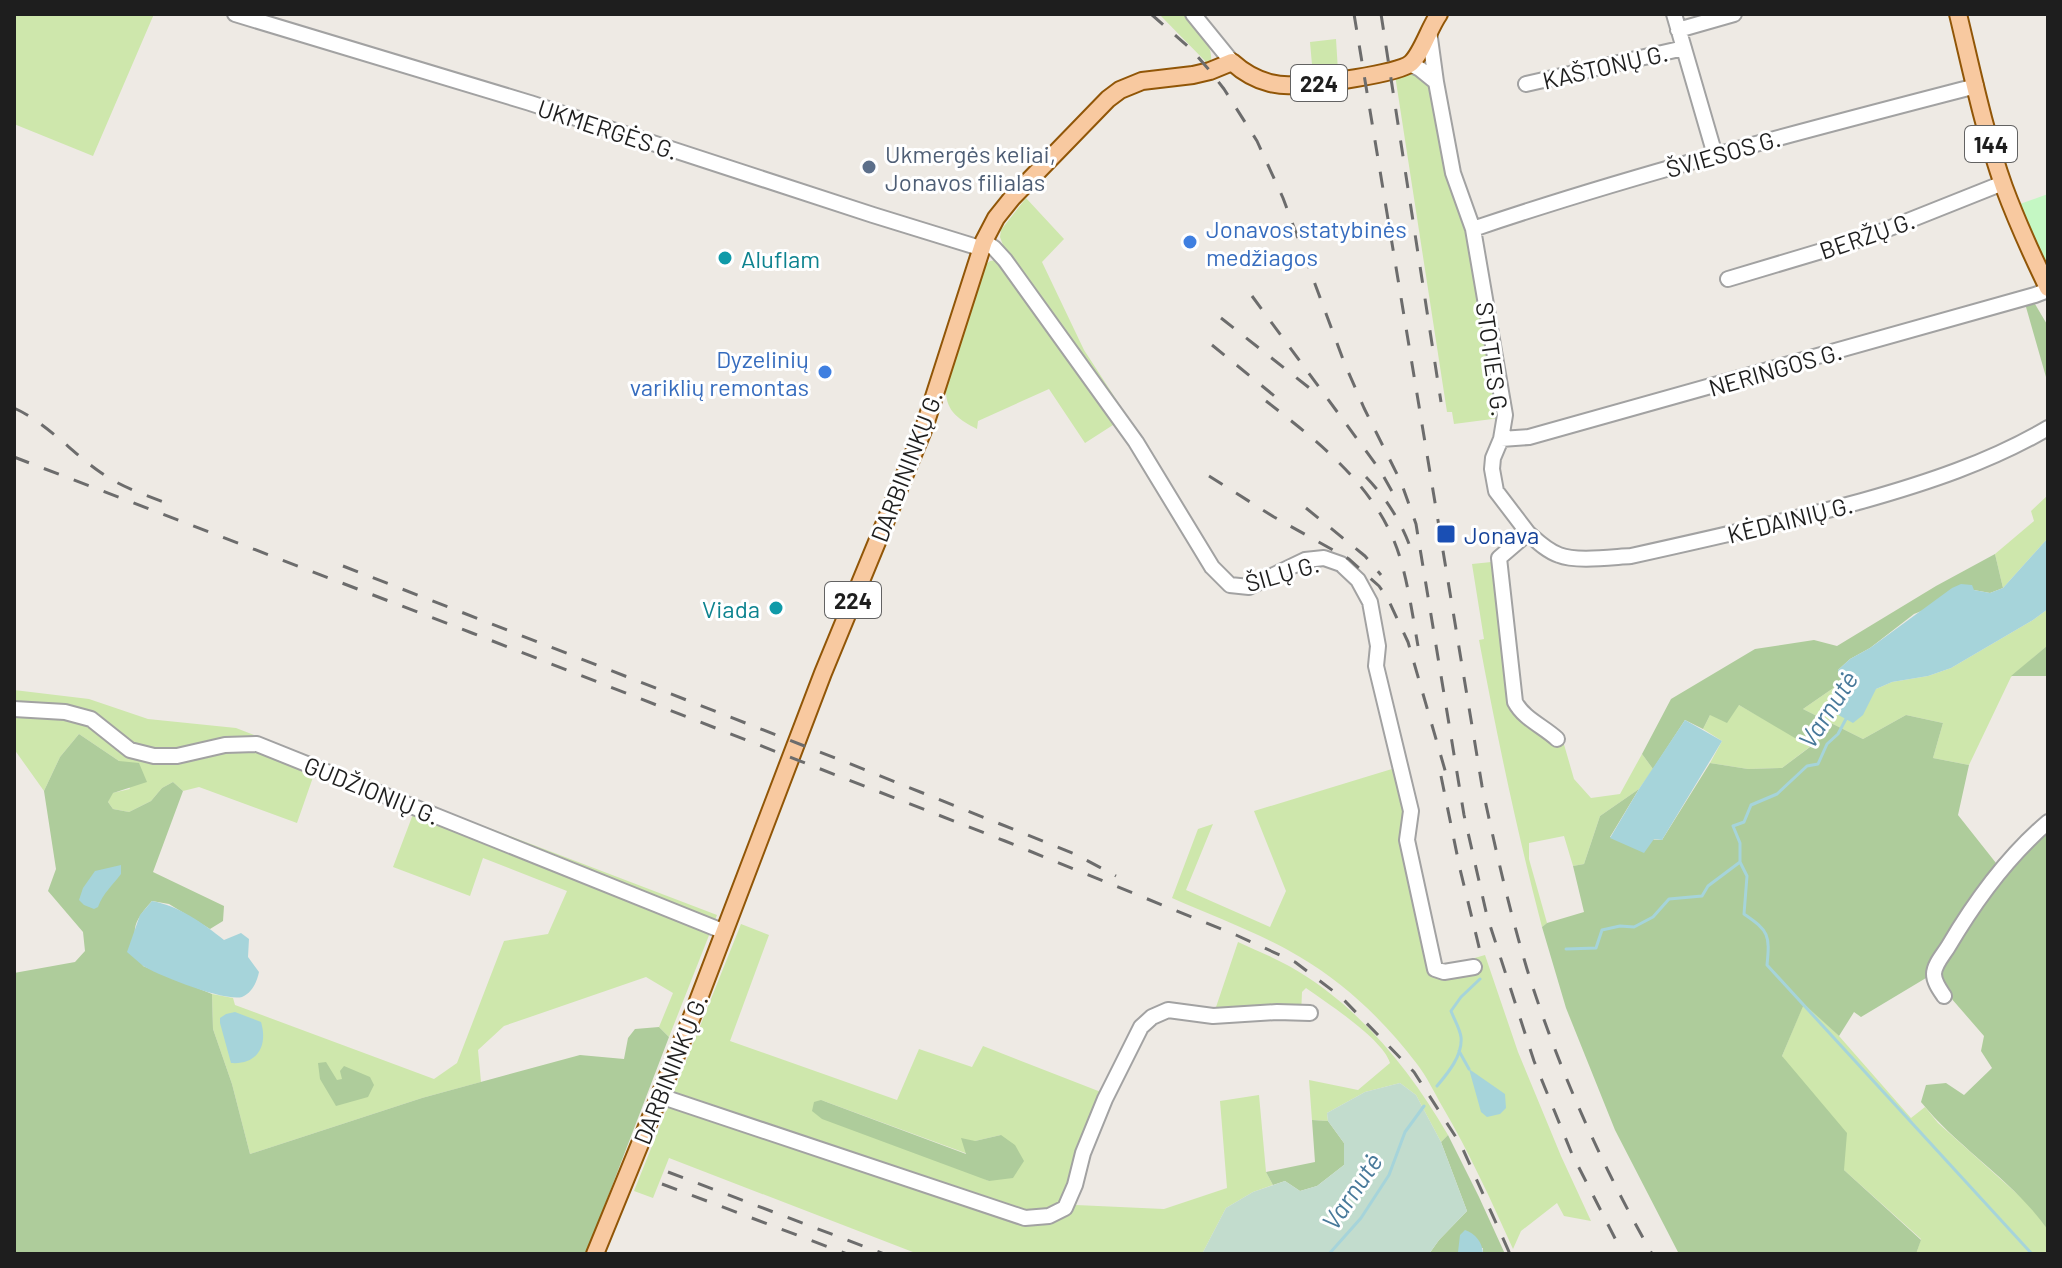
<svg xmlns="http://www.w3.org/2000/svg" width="2062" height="1268" viewBox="0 0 2062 1268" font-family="Barlow,sans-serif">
	<rect width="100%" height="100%" fill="#eeeae4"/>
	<path fill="#cee7ac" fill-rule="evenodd" d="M 14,14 L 154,14 L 93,156 L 14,124 Z
		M 1159,14 L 1183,14 C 1194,27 1213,42 1211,60 L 1207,63 Z
		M 1336,39 L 1338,71 L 1313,76 L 1310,42 Z
		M 1406,74 L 1415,74 L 1421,77 L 1427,83 L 1434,99 L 1446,175 L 1470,245 L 1500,418 L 1454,424 L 1452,412 L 1447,412 L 1395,75 Z
		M 1026,198 L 1064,239 L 1042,262 L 1084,350 L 1127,416 L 1085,443 L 1049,389 L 978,421 L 977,429 C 960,420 946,412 946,391 L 976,284 L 984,266 L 990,261 L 996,260 L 1004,248 L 1000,237 L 1001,230 Z
		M 2048,495 L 2048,538 L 2003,588 L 1995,554 L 2034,521 L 2031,511 Z
		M 1501,561 L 1518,696 L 1527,715 L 1563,741 L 1574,779 L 1591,798 L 1620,794 L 1642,754 L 1653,769 L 1639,789 L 1600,816 L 1584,864 L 1573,866 L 1564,836 L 1529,843 L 1529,859 L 1547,923 L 1542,927 C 1517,832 1497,736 1479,640 L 1484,639 L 1472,564 Z
		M 2048,609 L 2048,645 L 2011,677 L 1969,765 L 1933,758 L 1943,723 L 1906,715 L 1863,739 L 1803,709 L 1842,682 L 1846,696 L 1876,689 L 1892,682 L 1928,676 L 1951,668 L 2033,620 Z
		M 14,690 L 89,699 L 148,719 L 236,728 L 319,760 L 297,823 L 199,787 L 183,791 L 173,782 L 162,788 L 151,801 L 129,812 L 113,809 L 108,802 L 112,793 L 130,789 L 119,761 L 79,734 L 60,757 L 44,791 L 14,749 Z
		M 1739,705 L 1811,746 L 1782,768 L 1748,769 L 1710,763 L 1722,741 L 1703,729 L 1710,715 Z
		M 1405,765 L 1412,841 L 1441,961 L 1447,966 L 1485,955 L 1518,1052 L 1561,1156 L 1591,1221 L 1564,1216 L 1557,1203 L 1521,1231 L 1513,1249 C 1491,1200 1469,1152 1442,1106 C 1434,1092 1427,1077 1417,1064 C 1385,1022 1346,984 1300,957 C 1260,933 1215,917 1172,898 L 1198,829 L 1213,824 L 1186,890 L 1270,927 L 1286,891 L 1254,811 Z
		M 418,801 L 717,915 L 669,1037 L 659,1027 L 673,993 L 646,977 L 504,1026 L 478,1050 L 481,1082 L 422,1098 L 250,1154 L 232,1084 L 213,1029 L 212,994 L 233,998 L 235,1005 L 434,1079 L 457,1063 L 504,941 L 548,934 L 567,891 L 483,858 L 470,896 L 393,867 Z
		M 741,924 L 769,935 L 730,1041 L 897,1100 L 919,1049 L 972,1067 L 983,1046 L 1106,1094 L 1083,1169 L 1076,1205 L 1164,1209 L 1227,1188 L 1220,1101 L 1259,1095 L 1266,1172 L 1273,1185 L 1253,1192 L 1226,1208 L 1202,1254 L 918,1254 L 669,1158 L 653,1198 L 634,1191 ZM 821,1100 L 968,1154 L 975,1141 L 1001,1135 L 989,1181 Z
		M 1238,942 C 1255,950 1273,957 1289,966 C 1357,1004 1409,1068 1448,1135 L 1441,1142 L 1416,1095 L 1400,1083 L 1365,1092 L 1327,1113 L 1328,1121 L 1312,1120 L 1309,1080 L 1358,1090 L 1390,1063 C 1383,1039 1327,1003 1306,988 L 1302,992 L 1301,1016 L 1213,1016 Z
		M 1804,1003 L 1839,1036 L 1911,1118 L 1925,1107 L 1938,1123 L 2034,1209 L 2048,1230 L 2048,1254 L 1916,1254 L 1921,1239 L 1844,1170 L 1782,1056 Z"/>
	<path fill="#aecc9b" d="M 2027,303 L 2035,304 L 2048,326 L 2048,376 L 2046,377 L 2026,307 Z
		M 1995,554 L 2003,588 L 1990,593 L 1974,590 L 1914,614 L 1870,648 L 1850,659 L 1838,670 L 1842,682 L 1803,709 L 1863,739 L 1906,715 L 1943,723 L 1933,758 L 1969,765 L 1958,815 L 1996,863 L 2010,864 L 2048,827 L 2048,1230 C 2013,1180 1959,1149 1921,1102 L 1926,1085 L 1946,1083 L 1964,1095 L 1992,1068 L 1981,1051 L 1984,1036 L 1931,975 L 1861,1017 L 1854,1012 L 1839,1036 L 1804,1004 L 1782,1056 L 1847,1133 L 1844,1170 L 1921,1240 L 1916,1254 L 1679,1254 L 1615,1130 L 1566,1008 L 1542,927 L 1547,923 L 1584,912 L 1573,866 L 1584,864 L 1600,816 L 1639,789 L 1610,837 L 1662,840 L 1710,763 L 1748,769 L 1782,768 L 1810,747 L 1739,705 L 1727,723 L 1710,715 L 1703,729 L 1685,720 L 1653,769 L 1642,754 L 1671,699 L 1755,649 L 1814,640 L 1837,646 L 1936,586 Z
		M 2048,645 L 2048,676 L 2011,676 Z
		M 79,734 L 119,761 L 139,763 L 147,782 L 113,793 L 108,802 L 113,809 L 129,812 L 151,801 L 162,788 L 173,782 L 183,791 L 153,872 L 224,906 L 223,921 L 210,929 L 169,904 L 152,901 C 127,928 134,934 143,966 L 212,994 L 213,1029 L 232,1084 L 250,1154 L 422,1098 L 580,1055 L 624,1059 L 628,1038 L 635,1029 L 659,1027 L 669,1037 L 586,1254 L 14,1254 L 14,973 L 75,962 L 85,951 L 83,932 L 48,891 L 56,869 L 44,791 L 60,757 Z
		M 326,1062 L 337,1080 L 342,1079 L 340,1071 L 344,1066 L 370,1077 L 374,1085 L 368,1097 L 336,1106 L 320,1079 L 318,1063 Z
		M 821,1100 L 966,1154 L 961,1138 L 975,1141 L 1001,1135 L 1015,1145 L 1024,1161 L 1013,1178 L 989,1181 L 822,1119 L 812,1111 L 814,1102 Z
		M 1312,1120 L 1328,1121 L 1344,1143 L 1344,1165 L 1317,1186 L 1300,1191 L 1285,1181 L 1273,1185 L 1266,1172 L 1315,1162 Z
		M 1448,1135 L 1479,1197 L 1505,1254 L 1483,1254 L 1483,1248 L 1458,1252 L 1460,1254 L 1429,1254 L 1439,1240 L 1467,1211 L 1441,1142 Z"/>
	<path fill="#c2dccd" d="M 1400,1083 L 1416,1095 L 1441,1142 L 1467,1211 L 1439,1240 L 1429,1254 L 1202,1254 L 1226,1208 L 1253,1192 L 1285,1181 L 1300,1191 L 1317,1186 L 1344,1165 L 1344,1143 L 1328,1121 L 1327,1113 L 1365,1092 Z"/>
	<path fill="#c4f7c3" d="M 2048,194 L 2048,269 L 2017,205 Z"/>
	<path fill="#a6d4da" d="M 2048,538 L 2048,609 L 2033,620 L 1951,668 L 1928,676 L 1892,682 L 1876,689 L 1863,715 L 1853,723 L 1833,712 L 1846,696 L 1838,670 L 1850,659 L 1870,648 L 1952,588 L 1961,584 L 1972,585 L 1974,590 L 1990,593 L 2003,588 Z
		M 1685,720 L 1722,741 L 1662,840 L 1654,839 L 1644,853 L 1610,838 L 1639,789 Z
		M 121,865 L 121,874 C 113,885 103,893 98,907 L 94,909 L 84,905 L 79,900 L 83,888 L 95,871 Z
		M 152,901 C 179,906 203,923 224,940 L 241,933 L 249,939 L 248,957 L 259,972 C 257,982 252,993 242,997 C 226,1002 156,975 142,965 C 137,961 132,956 127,952 L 140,915 Z
		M 235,1012 L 261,1022 C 268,1045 258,1065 231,1063 L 220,1023 L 220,1018 L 226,1014 Z
		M 1469,1069 L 1505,1094 L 1506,1108 L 1500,1114 L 1487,1117 L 1481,1112 Z
		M 1465,1230 C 1475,1233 1483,1243 1483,1254 L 1460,1254 L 1458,1252 L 1460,1235 Z"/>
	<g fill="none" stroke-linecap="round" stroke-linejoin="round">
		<path stroke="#a6d4da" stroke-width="3" d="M 1740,862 L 1747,876 L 1744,914 C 1769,931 1770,935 1767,965 L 2032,1254
			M 1566,949 L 1596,948 L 1602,930 L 1620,926 L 1634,927 L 1653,917 L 1669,899 L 1702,896 L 1708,886 L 1740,862 L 1740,843 L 1733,826 L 1744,822 L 1751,805 L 1777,794 L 1807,766 L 1818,764 L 1827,744 L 1838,734 L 1847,717
			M 1459,1051 L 1469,1069
			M 1437,1086 C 1448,1073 1463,1055 1461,1037 C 1460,1029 1454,1019 1451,1011 L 1461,997 L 1480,979
			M 1329,1254 L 1361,1218 L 1389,1175 L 1405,1132 L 1424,1106"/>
		<defs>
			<path id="minor" d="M 235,14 L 530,103 L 873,215 L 980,248
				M 1193,14 L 1232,62
				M 1674,14 L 1715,155
				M 1678,30 L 1734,14
				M 1429,31 L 1436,82
				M 1410,64 L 1420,69 L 1436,82 L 1453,173 L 1473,229 L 1505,415 L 1501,439 L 1493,458 L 1492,469 L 1496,491 L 1528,533 L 1499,558 L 1515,702 C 1524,719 1543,726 1557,739
				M 1526,84 L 1684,48
				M 1473,229 C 1638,173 1807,130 1976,86
				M 984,241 L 994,248 L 1005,260 L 1136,442 L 1212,567 L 1230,585 L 1249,587 L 1305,560 L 1324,558 L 1341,564 L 1358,580 L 1370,602 L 1378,646 L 1376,666 L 1411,811 L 1407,840 L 1435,969 L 1444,972 L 1474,967
				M 1728,279 L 1865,238 L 2003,183
				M 1501,439 L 1529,437 L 2035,295 L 2048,290
				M 1528,533 C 1537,541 1547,551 1559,555 C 1576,562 1612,557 1631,556 C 1708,539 1785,522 1862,501 C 1926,483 1990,462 2048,428
				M 14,709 L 65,712 L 91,719 L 130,750 L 154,756 L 177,756 L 225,745 L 257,744 L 725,932
				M 1944,996 C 1940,990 1934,982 1934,974 C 1934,965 1943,955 1948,947 C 1975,901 2007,857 2048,822
				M 660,1096 L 1025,1218 L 1049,1216 L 1065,1208 L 1075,1185 L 1083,1153 L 1105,1099 L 1141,1027 L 1152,1017 L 1168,1010 L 1213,1016 L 1277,1012 L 1310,1013"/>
			<path id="major" d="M 1958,14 C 1972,72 1984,131 2004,187 C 2017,222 2032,255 2048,288
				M 595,1254 L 693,1014 L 823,673 L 924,428 L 984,241 L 996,218 L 1012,198 L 1108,99 L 1120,90 L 1142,81 L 1193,75 L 1210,71 L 1232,62 C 1243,72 1254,79 1270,83 C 1278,85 1286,86 1295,85 C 1314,85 1399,74 1411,63 C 1422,53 1429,28 1439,14"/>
		</defs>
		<use href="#minor" stroke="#a2a2a2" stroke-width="18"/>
		<use href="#major" stroke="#915607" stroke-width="20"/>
		<use href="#minor" stroke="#fff" stroke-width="14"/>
		<use href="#major" stroke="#f8c9a0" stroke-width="16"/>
		<path stroke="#6c6c6c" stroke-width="3" stroke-dasharray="16 16" stroke-linecap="butt" d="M 1151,14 L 1192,50 L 1210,71 L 1224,89 L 1257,141 L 1283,198 L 1344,362 L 1364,408 L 1401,482 L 1416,524 L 1464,815 L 1487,916 L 1534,1061 L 1572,1154 L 1623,1254
			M 1354,14 L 1482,786 C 1495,847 1509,909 1527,969 C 1558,1068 1601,1164 1652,1254
			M 1381,14 L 1441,402
			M 1252,296 L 1380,470 L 1398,502
			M 1221,318 L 1312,390
			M 1212,345 L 1283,403
			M 1266,401 C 1321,444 1381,490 1401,561 C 1409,589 1413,618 1418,646
			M 14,408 C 47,423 71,452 100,472 C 122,488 149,496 174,506
			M 14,457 L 472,633 L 1005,841 L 1236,935 L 1295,962 L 1341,997 L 1414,1072 L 1461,1145 L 1510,1254
			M 1209,476 L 1274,517 L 1349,559 L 1379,586 L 1388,599 L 1408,642 L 1449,784
			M 1366,477 C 1387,499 1402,523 1412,552
			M 1306,508 L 1365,556 L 1381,575
			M 343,566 L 848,763 L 1075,854 L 1116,876
			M 1441,776 L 1460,869 L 1480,951
			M 668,1172 L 884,1254
			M 662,1184 L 847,1254"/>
	</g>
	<circle fill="#5c6f8a" stroke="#fff" stroke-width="3" cx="869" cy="167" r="8"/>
	<g fill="#3f7fe0" stroke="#fff" stroke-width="3">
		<circle cx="1190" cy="242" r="8"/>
		<circle cx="825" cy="372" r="8"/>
	</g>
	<g fill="#0f9aa8" stroke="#fff" stroke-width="3">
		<circle cx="725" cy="258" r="8"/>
		<circle cx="776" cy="608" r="8"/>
	</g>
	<rect fill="#1a4fb4" stroke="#fff" stroke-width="3" x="1436" y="524" width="20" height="20" rx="4"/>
	<g text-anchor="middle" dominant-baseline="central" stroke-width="6" stroke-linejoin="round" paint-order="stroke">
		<g fill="#fff" stroke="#626262" stroke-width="2">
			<rect x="1291" y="65" width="56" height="36" rx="6"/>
			<rect x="1965" y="126" width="52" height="36" rx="6"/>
			<rect x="825" y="582" width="56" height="36" rx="6"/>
		</g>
		<g font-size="22" font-weight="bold" fill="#1e1e1e">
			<text x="1319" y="83">224</text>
			<text x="1991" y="144">144</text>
			<text x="853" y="600">224</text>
		</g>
		<g font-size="24" fill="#1e1e1e" stroke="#fff">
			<text transform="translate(1605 66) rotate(-13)">KAŠTONŲ G.</text>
			<text transform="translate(608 129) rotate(18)">UKMERGĖS G.</text>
			<text transform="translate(1723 153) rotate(-16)">ŠVIESOS G.</text>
			<text transform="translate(1867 235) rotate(-19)">BERŽŲ G.</text>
			<text transform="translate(1493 359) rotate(82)">STOTIES G.</text>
			<text transform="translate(1775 369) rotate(-16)">NERINGOS G.</text>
			<text transform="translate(906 466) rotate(-69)">DARBININKŲ G.</text>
			<text transform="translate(1790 519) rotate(-14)">KĖDAINIŲ G.</text>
			<text transform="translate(1282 573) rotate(-16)">ŠILŲ G.</text>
			<text transform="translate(372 790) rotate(22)">GUDŽIONIŲ G.</text>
			<text transform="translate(670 1069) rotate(-68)">DARBININKŲ G.</text>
		</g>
		<g font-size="24" fill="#4e5e75" stroke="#fff" text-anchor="start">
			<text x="885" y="153">Ukmergės keliai,<tspan x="885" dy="28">Jonavos filialas</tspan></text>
		</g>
		<g font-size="24" fill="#366cbe" stroke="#fff" text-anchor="start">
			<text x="1206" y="228">Jonavos statybinės<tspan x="1206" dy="28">medžiagos</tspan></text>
			<text x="809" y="358" text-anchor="end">Dyzelinių<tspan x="809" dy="28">variklių remontas</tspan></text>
		</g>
		<g font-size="24" fill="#0d838f" stroke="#fff" text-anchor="start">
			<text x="741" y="258">Aluflam</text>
			<text x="760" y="608" text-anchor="end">Viada</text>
		</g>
		<g font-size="24" fill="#164399" stroke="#fff" text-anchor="start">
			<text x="1464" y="534">Jonava</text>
		</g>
		<g font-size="26" font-style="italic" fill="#48799a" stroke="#fff">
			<text transform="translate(1827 709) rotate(-57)">Varnutė</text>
			<text transform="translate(1351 1191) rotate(-56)">Varnutė</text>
		</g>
	</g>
	<rect width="2062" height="1268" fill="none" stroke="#1e1e1e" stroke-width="32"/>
</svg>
